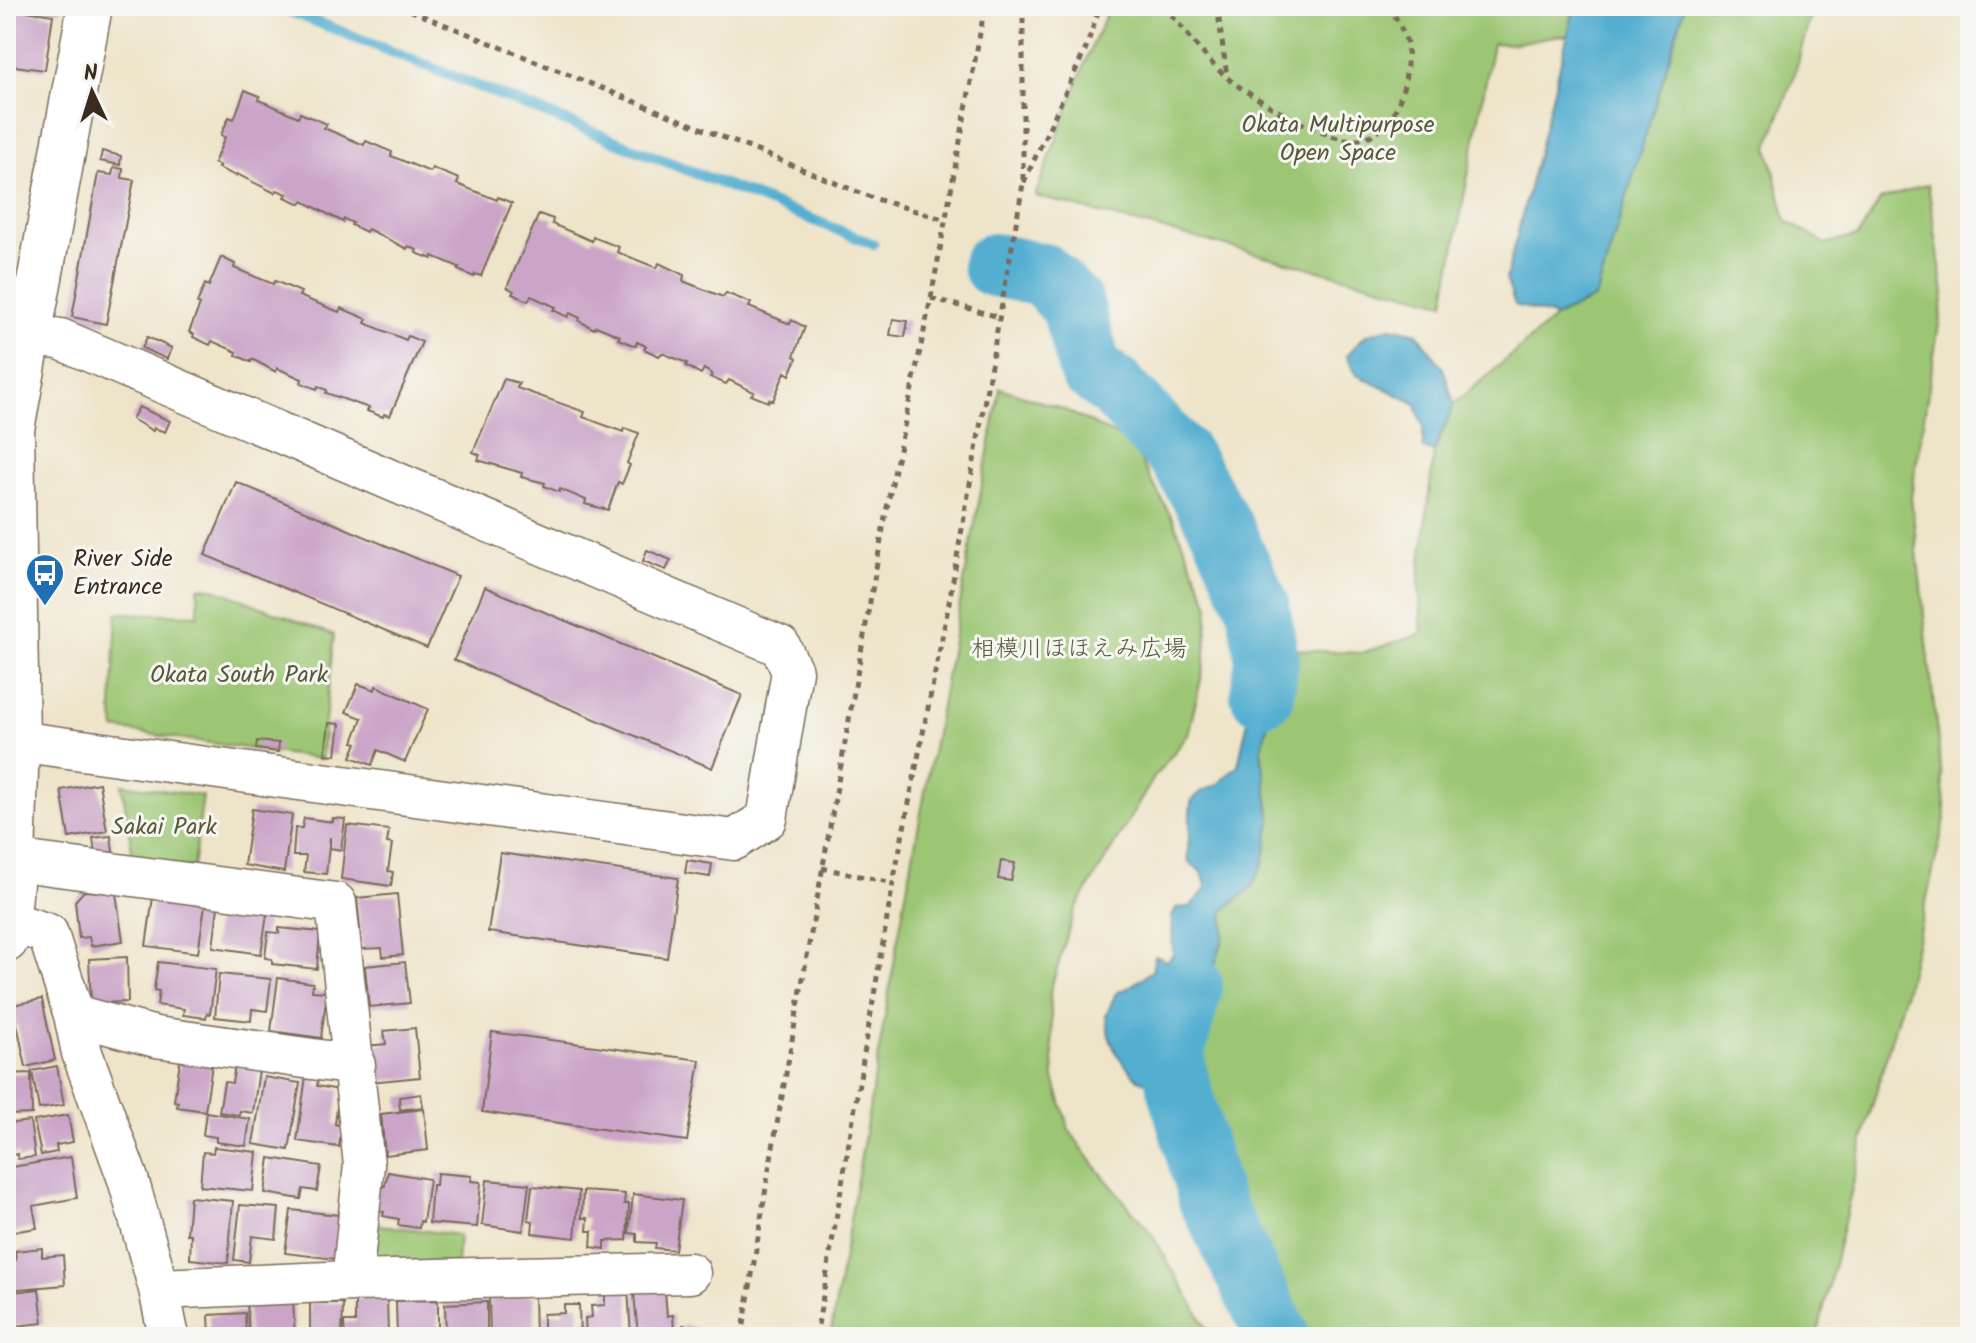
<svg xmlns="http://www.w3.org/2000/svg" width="1976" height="1343" viewBox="0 0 1976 1343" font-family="Kalam,'Klee One',sans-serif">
	<rect width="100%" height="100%" fill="#f6f6f2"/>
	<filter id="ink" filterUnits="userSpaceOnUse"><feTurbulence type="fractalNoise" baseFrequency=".0125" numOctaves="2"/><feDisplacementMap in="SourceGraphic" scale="16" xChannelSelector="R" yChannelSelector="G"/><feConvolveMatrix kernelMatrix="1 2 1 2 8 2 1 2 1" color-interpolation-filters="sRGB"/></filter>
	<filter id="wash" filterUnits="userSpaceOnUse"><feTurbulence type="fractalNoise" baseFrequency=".006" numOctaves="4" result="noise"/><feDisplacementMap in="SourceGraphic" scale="32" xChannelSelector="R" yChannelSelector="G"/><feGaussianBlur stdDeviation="1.8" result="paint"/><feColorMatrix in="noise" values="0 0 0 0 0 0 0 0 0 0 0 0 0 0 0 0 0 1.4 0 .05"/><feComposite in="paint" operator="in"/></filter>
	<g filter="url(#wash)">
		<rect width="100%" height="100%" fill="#eee4c9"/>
		<path fill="#9cc673" stroke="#6c7848" stroke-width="2" d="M 1110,6 L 1575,6 L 1567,36 C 1541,34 1522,47 1493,43 L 1444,303 L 1035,196 L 1089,53 Z
			M 1685,6 L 1813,6 L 1794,76 L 1768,147 L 1786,220 L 1825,244 L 1858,236 L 1880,200 L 1928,184 L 1944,293 L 1911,497 L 1946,815 L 1906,988 L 1867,1124 L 1817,1337 L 1256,1337 L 1201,1222 L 1230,1190 L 1224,1135 L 1183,1062 L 1204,1018 L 1206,994 L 1224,935 L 1223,911 L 1231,904 L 1271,822 L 1261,751 L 1268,722 L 1273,683 L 1270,648 L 1361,653 L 1422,634 L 1419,580 L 1434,451 L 1454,404 L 1556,317 L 1596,297 Z
			M 1000,388 L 1063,409 L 1131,443 L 1174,522 L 1209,605 L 1204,666 L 1188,735 L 1155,776 L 1074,912 L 1050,992 L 1054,1078 L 1069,1130 L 1095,1166 L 1151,1233 L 1212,1337 L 830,1337 L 905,899 Z
			M 198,587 L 212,588 L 334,635 L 321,759 L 115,729 L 112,707 L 117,613 L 198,615 Z
			M 122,784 L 203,796 L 193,868 L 133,858 Z
			M 371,1224 L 459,1235 L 457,1263 L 378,1265 L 368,1255 Z"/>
		<path fill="#52aed0" stroke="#466c77" stroke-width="2" d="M 1575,6 L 1685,6 L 1596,297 L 1556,317 L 1515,305 L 1506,279 Z
			M 1391,327 L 1417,333 L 1443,368 L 1454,404 L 1434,451 L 1423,449 L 1423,425 L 1415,403 L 1357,375 L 1346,356 L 1366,335 Z
			M 1258,606 L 1267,618 L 1270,633 L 1273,683 L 1268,722 L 1261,751 L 1271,822 L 1263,863 L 1252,887 L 1223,911 L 1224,935 L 1206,994 L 1204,1018 L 1183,1062 L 1166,1080 L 1153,1085 L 1136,1078 L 1116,1053 L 1109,1036 L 1106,1016 L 1116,993 L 1128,988 L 1152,971 L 1155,956 L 1167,961 L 1173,955 L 1172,917 L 1176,908 L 1190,907 L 1206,889 C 1205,875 1201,870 1189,862 C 1186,846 1190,841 1190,828 C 1190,817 1189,811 1192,800 L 1201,792 L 1217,785 L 1238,765 L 1254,693 L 1262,674 L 1264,662 C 1253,646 1241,627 1248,607 Z"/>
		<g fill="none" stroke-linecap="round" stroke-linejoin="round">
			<path stroke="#52aed0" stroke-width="11" d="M 277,6 L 873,244"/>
			<path stroke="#52aed0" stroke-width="64" d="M 994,265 L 1043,275 L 1072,304 L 1090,369 L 1114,387 L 1180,456 L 1222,529 L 1258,606 L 1267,660 L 1262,694
				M 1191,986 L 1173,1051 L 1175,1072 L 1210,1199 L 1278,1337"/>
		</g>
		<g id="blocks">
			<path fill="#cba5c8" d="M 31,6 L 61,6 L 61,11 L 31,10 Z
				M 6,8 L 53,15 L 45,70 L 6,65 Z
				M 245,90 L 260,96 L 259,100 L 298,117 L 300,113 L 327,124 L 324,128 L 364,145 L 366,141 L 392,152 L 391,156 L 430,172 L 432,168 L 459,179 L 457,184 L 497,200 L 498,197 L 512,203 L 481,276 L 475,274 L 474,277 L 458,270 L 459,267 L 433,256 L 432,259 L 416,253 L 417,250 L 408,246 L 407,249 L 368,229 L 366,232 L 351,225 L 353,223 L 344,219 L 343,222 L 303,201 L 301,204 L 285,197 L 287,194 L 277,190 L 275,193 L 237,174 L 236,176 L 218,168 L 220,166 L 214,163 L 225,137 L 221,135 L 229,117 L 234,119 Z
				M 102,151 L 121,156 L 120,165 L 100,161 Z
				M 114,167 L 123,169 L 122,178 L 134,180 L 106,324 L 72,317 L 98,173 L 112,175 Z
				M 539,214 L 553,219 L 552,224 L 592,241 L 593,237 L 619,247 L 617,252 L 657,268 L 659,263 L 684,275 L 683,281 L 723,297 L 726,293 L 751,303 L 749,307 L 790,324 L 792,320 L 805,327 L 794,356 L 797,358 L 790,375 L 785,372 L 773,401 L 769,399 L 768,402 L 751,395 L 754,392 L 729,380 L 726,384 L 710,377 L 712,374 L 704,369 L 701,374 L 686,366 L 687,363 L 662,353 L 659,356 L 644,349 L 646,346 L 637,342 L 636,346 L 618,339 L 620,336 L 596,326 L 594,329 L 579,321 L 580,318 L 570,313 L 568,317 L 553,310 L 556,307 L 531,296 L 528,301 L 512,294 L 514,291 L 507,287 Z
				M 221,257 L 235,264 L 234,268 L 273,284 L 275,281 L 301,292 L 299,296 L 339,312 L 341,308 L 367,319 L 365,323 L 406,340 L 408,336 L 422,342 L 390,416 L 384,414 L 383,417 L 367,411 L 369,408 L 326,393 L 327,390 L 318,386 L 317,389 L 301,383 L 302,379 L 277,368 L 276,372 L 252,359 L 251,362 L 236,355 L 237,352 L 212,341 L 210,345 L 193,337 L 194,334 L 189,332 L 200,305 L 197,303 L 205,284 L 209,286 Z
				M 893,319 L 908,321 L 905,337 L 890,335 Z
				M 147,337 L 172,348 L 167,359 L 142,348 Z
				M 504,379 L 519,383 L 517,388 L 585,412 L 583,417 L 623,432 L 624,428 L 639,433 L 627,463 L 630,465 L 622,484 L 618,482 L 608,510 L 585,504 L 586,500 L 560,489 L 559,492 L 544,486 L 545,483 L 521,477 L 522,473 L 478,460 L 480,455 L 473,452 Z
				M 139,407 L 170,421 L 165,432 L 154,428 L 153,431 L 132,419 Z
				M 236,482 L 458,576 L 427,648 L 205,555 Z
				M 647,550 L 671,560 L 666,570 L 643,561 Z
				M 485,587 L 742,695 L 712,768 L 454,660 Z
				M 358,684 L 375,690 L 376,686 L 428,709 L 405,762 L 378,750 L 372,765 L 351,757 L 357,743 L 353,742 L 362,718 L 346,712 Z
				M 329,723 L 340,724 L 336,755 L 325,754 Z
				M 257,741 L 279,743 L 278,752 L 256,749 Z
				M 99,783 L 107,831 L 69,838 L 61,790 Z
				M 252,809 L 292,815 L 284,872 L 244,865 Z
				M 304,818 L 333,822 L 333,818 L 345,819 L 341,850 L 330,848 L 330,837 L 326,874 L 304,872 L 306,856 L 293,856 L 295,828 L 302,828 Z
				M 347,825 L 389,830 L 387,843 L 392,844 L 388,871 L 393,872 L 391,886 L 341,879 Z
				M 111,836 L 113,852 L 95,854 L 93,838 Z
				M 500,853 L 678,878 L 667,958 L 488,932 Z
				M 687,860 L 712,864 L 710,877 L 685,873 Z
				M 1001,861 L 1015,863 L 1011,881 L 998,879 Z
				M 84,891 L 116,893 L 123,941 L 91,946 L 89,937 L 79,938 L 75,901 Z
				M 397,894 L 403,955 L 383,957 L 382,948 L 362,949 L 357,898 Z
				M 153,897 L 205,905 L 198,953 L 146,946 Z
				M 218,907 L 267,914 L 261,954 L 213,947 Z
				M 279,928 L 320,932 L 317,969 L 272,964 L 272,959 L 265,958 L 268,932 L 279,933 Z
				M 127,957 L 128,1002 L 91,1003 L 89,959 Z
				M 158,962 L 216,969 L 210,1014 L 207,1013 L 206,1018 L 183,1015 L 184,1009 L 157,1005 L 159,991 L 154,990 Z
				M 405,962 L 410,1003 L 369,1007 L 365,966 Z
				M 219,974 L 271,979 L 267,1011 L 252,1009 L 251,1021 L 215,1017 Z
				M 278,978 L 313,983 L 312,991 L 327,992 L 321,1038 L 271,1031 Z
				M 42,999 L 55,1060 L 26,1067 L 13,1005 Z
				M 415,1028 L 420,1077 L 370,1082 L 366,1046 L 386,1044 L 384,1031 Z
				M 492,1032 L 700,1060 L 687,1141 L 482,1112 Z
				M 180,1061 L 212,1065 L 205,1111 L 177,1107 L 178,1102 L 174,1101 Z
				M 235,1065 L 259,1069 L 253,1113 L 240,1111 L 239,1115 L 219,1112 L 224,1082 L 232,1083 Z
				M 57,1066 L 64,1105 L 39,1109 L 32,1071 Z
				M 31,1073 L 32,1114 L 6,1115 L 6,1074 Z
				M 306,1076 L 318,1078 L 317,1086 L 339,1090 L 335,1124 L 342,1126 L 339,1147 L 297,1141 Z
				M 264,1077 L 300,1083 L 289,1150 L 253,1144 Z
				M 421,1094 L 423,1107 L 400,1110 L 399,1097 Z
				M 424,1109 L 428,1150 L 385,1155 L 381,1114 Z
				M 206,1112 L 250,1119 L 246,1146 L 216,1142 L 216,1137 L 203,1135 Z
				M 68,1115 L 73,1142 L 56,1145 L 57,1152 L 41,1155 L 34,1121 Z
				M 30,1121 L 35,1157 L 18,1159 L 18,1154 L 6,1156 L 6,1124 Z
				M 214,1147 L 257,1152 L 253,1191 L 200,1186 L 203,1152 L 213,1153 Z
				M 71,1157 L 77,1198 L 33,1206 L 37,1228 L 12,1232 L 8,1209 L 6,1210 L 6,1168 Z
				M 270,1158 L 321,1166 L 317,1191 L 303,1189 L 301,1199 L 265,1193 Z
				M 388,1172 L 429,1179 L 423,1222 L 420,1221 L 419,1228 L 398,1225 L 399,1219 L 383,1216 L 384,1212 L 373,1210 L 378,1185 L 385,1186 Z
				M 437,1173 L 472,1176 L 471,1181 L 481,1182 L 477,1227 L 429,1223 L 432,1185 L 436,1185 Z
				M 487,1180 L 529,1184 L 523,1231 L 482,1225 Z
				M 532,1186 L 579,1191 L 575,1238 L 532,1233 L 533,1221 L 528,1220 Z
				M 583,1191 L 625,1194 L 624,1204 L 629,1204 L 627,1240 L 605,1241 L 605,1249 L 591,1247 L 592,1231 L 587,1231 L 588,1218 L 582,1218 Z
				M 633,1194 L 682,1200 L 675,1250 L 655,1248 L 656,1243 L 637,1242 L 637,1234 L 629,1233 Z
				M 190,1197 L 233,1201 L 228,1263 L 190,1259 L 191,1234 L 187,1234 Z
				M 240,1205 L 279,1208 L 276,1239 L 252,1236 L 249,1262 L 234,1260 Z
				M 291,1210 L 339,1215 L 335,1259 L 285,1253 Z
				M 42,1248 L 42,1257 L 63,1255 L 65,1285 L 6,1290 L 6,1261 L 16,1260 L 15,1251 Z
				M 39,1289 L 43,1323 L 6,1327 L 6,1293 Z
				M 628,1289 L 631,1337 L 586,1337 L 585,1318 L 592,1317 L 591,1306 L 605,1305 L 605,1291 Z
				M 665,1291 L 667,1316 L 673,1315 L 674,1332 L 638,1335 L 634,1293 Z
				M 489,1292 L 534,1296 L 535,1337 L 490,1337 Z
				M 387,1297 L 388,1337 L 345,1337 L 344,1322 L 355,1322 L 355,1299 Z
				M 293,1300 L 295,1337 L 249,1337 L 247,1304 Z
				M 438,1300 L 438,1337 L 397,1337 L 396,1301 Z
				M 487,1302 L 487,1337 L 446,1337 L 445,1304 Z
				M 310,1303 L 343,1303 L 342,1337 L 306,1337 L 306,1331 L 310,1331 Z
				M 564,1305 L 579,1305 L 580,1337 L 543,1337 L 543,1314 L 564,1313 Z
				M 245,1313 L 246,1337 L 210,1337 L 209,1315 Z
				M 683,1325 L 694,1327 L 692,1337 L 681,1337 Z"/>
		</g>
	</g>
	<g filter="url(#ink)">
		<use href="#blocks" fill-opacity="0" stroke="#7a6b5a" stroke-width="2"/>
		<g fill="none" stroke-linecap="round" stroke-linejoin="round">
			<defs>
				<path id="minor" d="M 17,741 L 734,840 L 767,819 L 792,671 L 780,646 L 60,339 L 28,336
					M 13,860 L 336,903 L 364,1165 L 352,1281
					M 8,921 L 48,934 L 74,1015 L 82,1053 L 128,1179 L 159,1289 L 169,1337
					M 74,1015 L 156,1037 L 355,1065
					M 159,1289 L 352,1281 L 690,1273"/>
				<path id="tertiary" d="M 6,940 L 13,860 L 17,741 L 12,429 L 90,6"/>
			</defs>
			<use href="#minor" stroke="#7a6b5a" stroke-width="43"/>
			<use href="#tertiary" stroke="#7a6b5a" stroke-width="47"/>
			<path stroke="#7a6b5a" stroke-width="5" stroke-dasharray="6 6" stroke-linecap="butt" d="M 399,6 L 873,198 L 946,220
				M 1023,6 L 1023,184 L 1086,48 L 1100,6
				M 1164,6 C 1185,30 1205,60 1230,80 C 1253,98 1316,135 1344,139 C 1394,146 1410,84 1407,46 C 1406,32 1394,20 1392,6
				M 1217,6 L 1227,76
				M 931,298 L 999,317
				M 822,868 L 893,883
				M 742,1337 L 768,1175 L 886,512 L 931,298 L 985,6
				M 816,1337 L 893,883 L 948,608 L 1023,184"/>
			<use href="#minor" stroke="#fff" stroke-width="40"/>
			<use href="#tertiary" stroke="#fff" stroke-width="44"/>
		</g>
	</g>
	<defs>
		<symbol id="bus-pin" viewBox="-11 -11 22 30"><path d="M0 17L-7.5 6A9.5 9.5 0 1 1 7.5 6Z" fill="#1f6fb2" stroke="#f6f6f2"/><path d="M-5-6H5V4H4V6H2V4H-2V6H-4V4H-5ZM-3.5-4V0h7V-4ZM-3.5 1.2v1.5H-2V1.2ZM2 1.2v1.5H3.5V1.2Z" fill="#fff"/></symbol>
	</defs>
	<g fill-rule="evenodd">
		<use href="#bus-pin" x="23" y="551" width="44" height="60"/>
	</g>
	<g text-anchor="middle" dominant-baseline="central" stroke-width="6" stroke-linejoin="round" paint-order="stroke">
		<g font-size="24" fill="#585938" stroke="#f6f6f2">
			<text x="1338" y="125">Okata Multipurpose<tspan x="1338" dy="28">Open Space</tspan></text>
			<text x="1079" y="649">相模川ほほえみ広場</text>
			<text x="239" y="675">Okata South Park</text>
			<text x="164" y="827">Sakai Park</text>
		</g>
		<g font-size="24" fill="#3b2a1e" stroke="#f6f6f2" text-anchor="start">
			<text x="73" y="559">River Side<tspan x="73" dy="28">Entrance</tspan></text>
		</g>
	</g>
	<rect width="1976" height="1343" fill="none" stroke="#f6f6f2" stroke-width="32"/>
	<g transform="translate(92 92) rotate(356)" stroke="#f6f6f2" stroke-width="6" paint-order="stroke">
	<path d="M0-6L14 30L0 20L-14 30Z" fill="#3b2a1e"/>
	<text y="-12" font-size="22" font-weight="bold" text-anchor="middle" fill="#3b2a1e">N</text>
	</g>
</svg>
